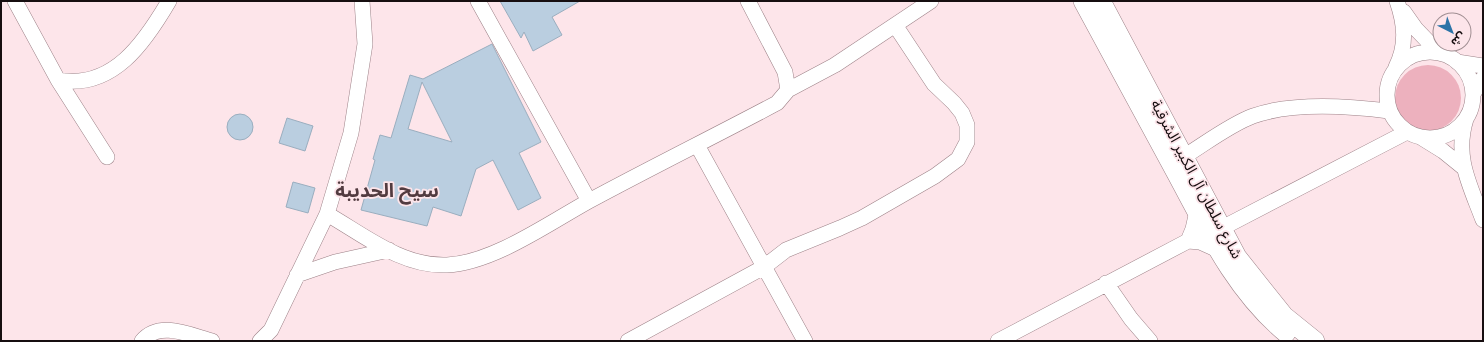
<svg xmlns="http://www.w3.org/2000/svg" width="1484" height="342" viewBox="0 0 1484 342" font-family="'Space Grotesk','Noto Sans Arabic',sans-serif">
	<rect width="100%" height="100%" fill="#fde5ea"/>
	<path fill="#edb1be" d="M1395 98a33 33 0 1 1 66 0a33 33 0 1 1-66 0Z"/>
	<path fill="#bacee0" stroke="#9aaebf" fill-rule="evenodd" d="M 500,1 L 580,1 L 552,17 L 562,35 L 533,51 L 524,32 L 521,38 Z
		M 492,44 L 541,142 L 519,153 L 541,198 L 518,210 L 493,160 L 476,169 L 461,216 L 433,207 L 427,226 L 361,210 L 375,160 L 373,159 L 380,135 L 391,138 L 410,75 L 423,79 ZM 422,82 L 452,142 L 408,129 Z
		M227 127a13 13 0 1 1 26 0a13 13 0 1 1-26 0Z
		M 287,118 L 313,126 L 305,151 L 279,143 Z
		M 293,182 L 315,188 L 308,213 L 286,207 Z"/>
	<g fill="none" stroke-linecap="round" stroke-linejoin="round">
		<defs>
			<path id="minor" d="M 15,1 L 58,80 L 107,157
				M 478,1 L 589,201
				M 748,1 L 785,72 L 788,90
				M 1404,12 L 1416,29 L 1439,53
				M1387 95a43 43 0 1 1 86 0a43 43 0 1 1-86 0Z
				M 1457,62 L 1483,66
				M 1396,67 C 1407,45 1405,24 1397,1
				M 58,80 C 113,90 145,42 169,1
				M 1473,94 L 1483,78
				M 1466,119 C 1454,157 1470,185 1483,220
				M 1422,138 L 1443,151 L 1464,168
				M 697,145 L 805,341
				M 1185,156 C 1206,143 1231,124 1253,116 C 1292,102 1349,106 1389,111
				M 327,214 C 364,235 402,267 447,265 C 493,263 549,223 589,201 C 652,167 715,136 777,103 L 788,90 L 835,65 L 931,1
				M 1222,228 L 1407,132
				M 1188,241 L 1193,229 L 1197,211
				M 297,275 L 335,262 L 389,250
				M 1106,283 L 1131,319 L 1150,341
				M 142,341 C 159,320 190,335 212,341
				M 260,341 L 271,330 L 327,214 L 351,133 L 365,44 L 362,1
				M 628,341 L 764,267 L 786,250 L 840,228 L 862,218 L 935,176 L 958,159 L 967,142 L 967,125 L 962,113 L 954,103 L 934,84 L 895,25
				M 998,341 L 1188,241 L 1200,242 L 1218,250"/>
			<path id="major" d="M 1083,1 C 1113,57 1144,113 1174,169 C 1205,226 1234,290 1286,333
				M 1101,1 L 1237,257 L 1284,316 L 1315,341"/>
		</defs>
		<use href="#minor" stroke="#9c8187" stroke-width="16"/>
		<use href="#major" stroke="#9c8187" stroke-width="20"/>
		<use href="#minor" stroke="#fff" stroke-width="15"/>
		<use href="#major" stroke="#fff" stroke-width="19"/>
	</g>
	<g text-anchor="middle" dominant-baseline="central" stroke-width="3.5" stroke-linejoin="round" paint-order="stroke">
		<g font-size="15" fill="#170e10" stroke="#fde5ea">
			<text transform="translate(1197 179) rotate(62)">شارع سلطان آل الكبير الشرقية</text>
		</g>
		<g font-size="19" font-weight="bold" fill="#523b40" stroke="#fde5ea">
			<text x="387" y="190">سيح الحديبة</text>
		</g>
	</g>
	<rect width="1484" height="342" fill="none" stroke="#170e10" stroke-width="4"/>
	<g transform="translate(1452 32) rotate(138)"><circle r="19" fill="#fde5ea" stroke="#a18f93"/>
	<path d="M0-3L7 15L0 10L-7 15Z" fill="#2b73a7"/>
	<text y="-6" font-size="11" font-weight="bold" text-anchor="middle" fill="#170e10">ش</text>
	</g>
</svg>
